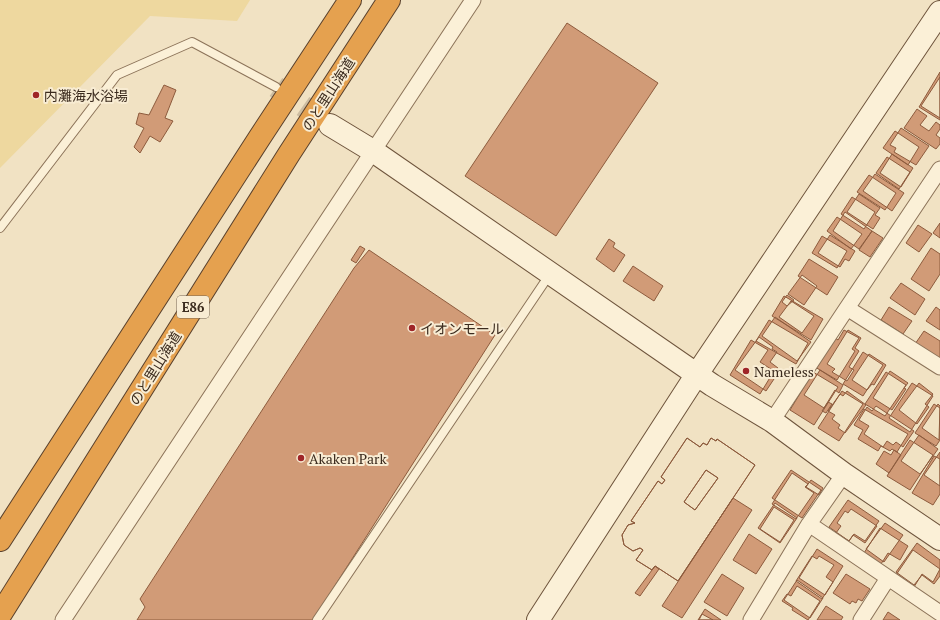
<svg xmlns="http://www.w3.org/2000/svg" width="940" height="620" viewBox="0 0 940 620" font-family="'PT Serif','Noto Sans JP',serif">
	<rect width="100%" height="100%" fill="#f1e2c3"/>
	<path fill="#eed89f" d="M 0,0 L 250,0 L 237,21 L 150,16 L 0,168 Z"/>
	<path fill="#d19b77" stroke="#8d5b3d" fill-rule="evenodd" d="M 567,23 L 658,83 L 556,236 L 465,176 Z
		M 940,72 L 940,120 L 919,107 Z
		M 940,77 L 940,118 L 921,106 Z
		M 164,85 L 176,90 L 165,118 L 173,121 L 160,142 L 150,136 L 140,153 L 134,147 L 144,128 L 136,124 L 139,113 L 149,115 Z
		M 917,109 L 927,116 L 920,125 L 929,131 L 936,122 L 940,125 L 940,129 L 936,135 L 940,138 L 940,144 L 936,149 L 904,128 Z
		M 901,128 L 929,146 L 916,165 L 894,152 L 896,148 L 890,145 Z
		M 895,131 L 919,147 L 908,165 L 883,148 Z
		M 892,154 L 913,168 L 901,187 L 880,173 Z
		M 887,157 L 910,172 L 899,189 L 876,173 Z
		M 875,174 L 904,193 L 892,211 L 863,191 Z
		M 869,175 L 896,193 L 885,210 L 857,192 Z
		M 859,194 L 880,208 L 875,215 L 880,218 L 873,229 L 847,212 Z
		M 852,197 L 875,212 L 864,229 L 841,214 Z
		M 845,212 L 872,231 L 859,249 L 833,231 Z
		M 837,217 L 862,234 L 851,249 L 827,231 Z
		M 940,223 L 940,238 L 933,233 Z
		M 918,225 L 932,234 L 919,252 L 906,243 Z
		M 872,231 L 883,238 L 870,257 L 859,250 Z
		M 830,235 L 855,251 L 849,261 L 845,259 L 840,267 L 818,253 Z
		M 822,236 L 847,251 L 837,268 L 812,253 Z
		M 609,239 L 615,243 L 613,247 L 625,255 L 614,272 L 596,259 Z
		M 360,246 L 365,249 L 356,263 L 351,260 Z
		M 931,248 L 940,254 L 940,274 L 929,291 L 911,279 Z
		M 369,250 L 495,335 L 313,620 L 137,620 L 145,607 L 140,599 L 354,268 Z
		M 809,259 L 838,277 L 827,295 L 798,276 Z
		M 633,266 L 663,286 L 654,301 L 623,281 Z
		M 802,275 L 817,286 L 804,305 L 788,294 Z
		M 901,283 L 925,299 L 915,315 L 890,298 Z
		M 787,295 L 794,300 L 787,306 L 782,302 Z
		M 784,296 L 823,319 L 811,340 L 772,316 Z
		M 791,301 L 814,316 L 802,333 L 779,317 Z
		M 889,307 L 912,321 L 903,334 L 881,320 Z
		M 936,307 L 940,310 L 940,330 L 926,321 Z
		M 775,317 L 811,342 L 797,361 L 762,336 Z
		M 769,320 L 808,343 L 796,364 L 756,341 Z
		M 844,330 L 859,338 L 852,349 L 855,351 L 837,380 L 815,367 L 834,337 L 838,340 Z
		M 848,330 L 861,338 L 855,348 L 859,351 L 849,367 L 854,370 L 847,381 L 832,372 L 835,369 L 827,364 Z
		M 924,331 L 940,341 L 940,360 L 915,344 Z
		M 759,337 L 773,347 L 772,349 L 777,352 L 770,362 L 778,368 L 773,374 L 776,376 L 766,391 L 735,370 Z
		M 751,340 L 768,350 L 760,362 L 774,371 L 760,394 L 730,375 Z
		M 863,352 L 883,365 L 863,396 L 843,384 Z
		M 869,354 L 886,365 L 874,385 L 872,384 L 867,390 L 852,380 Z
		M 820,370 L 843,385 L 839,393 L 835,390 L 824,408 L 804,395 Z
		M 890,371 L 908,383 L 904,388 L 906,389 L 892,410 L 873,398 Z
		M 813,372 L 838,387 L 814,425 L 790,410 Z
		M 886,372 L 906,385 L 885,416 L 865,404 Z
		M 912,383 L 933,396 L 910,432 L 889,418 Z
		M 919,383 L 933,394 L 925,404 L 929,407 L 917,424 L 899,410 Z
		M 842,391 L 863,404 L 839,441 L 818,428 Z
		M 847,391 L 866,405 L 845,433 L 838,428 L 840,425 L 832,419 L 835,415 L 828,411 L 840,394 L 843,396 Z
		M 828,402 L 832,404 L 826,413 L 822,411 Z
		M 934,404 L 940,408 L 940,440 L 936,446 L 915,433 Z
		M 938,404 L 940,406 L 939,440 L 922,428 Z
		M 876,406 L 914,431 L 903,447 L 896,442 L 893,445 L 887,441 L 883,447 L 864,434 L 869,426 L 859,420 L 867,407 L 872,411 Z
		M 864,409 L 908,434 L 897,452 L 892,449 L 890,451 L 881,446 L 878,451 L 858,439 L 863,430 L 854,425 Z
		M 919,435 L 938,449 L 920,474 L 901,461 Z
		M 687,438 L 700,447 L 703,443 L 707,445 L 711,438 L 716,441 L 717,439 L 755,465 L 678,581 L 655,566 L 652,570 L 636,560 L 643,550 L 640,548 L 633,551 L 624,545 L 622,535 L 628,525 L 635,523 L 631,521 L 658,481 L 662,484 L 665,480 L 661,477 ZM 706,470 L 718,478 L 695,510 L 684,502 Z
		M 687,438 L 700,447 L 703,443 L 707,445 L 711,438 L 716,441 L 717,439 L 755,465 L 678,581 L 655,566 L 652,570 L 636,560 L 643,550 L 640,548 L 633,551 L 624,545 L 622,535 L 628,525 L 635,523 L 631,521 L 658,481 L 662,484 L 665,480 L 661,477 Z
		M 910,440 L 933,455 L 910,490 L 887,476 Z
		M 894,450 L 901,455 L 889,473 L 876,464 L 884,451 L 891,455 Z
		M 940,452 L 940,486 L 924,475 Z
		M 934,456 L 940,459 L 940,494 L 933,505 L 912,493 Z
		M 706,470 L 718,478 L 695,510 L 684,502 Z
		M 791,470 L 821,490 L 802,518 L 772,498 Z
		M 792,473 L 808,484 L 805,487 L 814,493 L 796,519 L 772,504 Z
		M 811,480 L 823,488 L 819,495 L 806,487 Z
		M 733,498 L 752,510 L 682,618 L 662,606 Z
		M 848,500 L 879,521 L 865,541 L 854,534 L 849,541 L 829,527 Z
		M 775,503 L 797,518 L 780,543 L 758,528 Z
		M 774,507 L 794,520 L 780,542 L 760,529 Z
		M 851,509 L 877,526 L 865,543 L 853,535 L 849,541 L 836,533 L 841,526 L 837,523 L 845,511 L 848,513 Z
		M 885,523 L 903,535 L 884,562 L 866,549 Z
		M 880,528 L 908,546 L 900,560 L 888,553 L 881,564 L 864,553 Z
		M 749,534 L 772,549 L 756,574 L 733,560 Z
		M 917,543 L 940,560 L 940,576 L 934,584 L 922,575 L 914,585 L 896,572 Z
		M 817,549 L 843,566 L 825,595 L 799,578 Z
		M 913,550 L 940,569 L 933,582 L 922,574 L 914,587 L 896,575 Z
		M 812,556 L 817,559 L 819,556 L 834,565 L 826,577 L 833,582 L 822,599 L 796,581 Z
		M 655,566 L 659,569 L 640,596 L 635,593 Z
		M 722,574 L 744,588 L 727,616 L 704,602 Z
		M 846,574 L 870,589 L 862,601 L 858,599 L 856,603 L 852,601 L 850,604 L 833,593 Z
		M 797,580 L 823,598 L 810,618 L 784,600 Z
		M 797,586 L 820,601 L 808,620 L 792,610 L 793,608 L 782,601 L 787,594 L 791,596 Z
		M 826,606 L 843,617 L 841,620 L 817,620 Z
		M 705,609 L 721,620 L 698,620 Z
		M 888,612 L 900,620 L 883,620 Z
		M 702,614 L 713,620 L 699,620 Z"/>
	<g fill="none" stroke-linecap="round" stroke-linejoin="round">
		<path stroke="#cdbda2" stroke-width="22" stroke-dasharray="22 11" stroke-linecap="butt" d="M 276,87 L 330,125"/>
		<defs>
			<path id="lane" d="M 0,228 L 117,75 L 192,42 L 276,87
				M 317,620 L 550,274"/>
			<path id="street" d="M 847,308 L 940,169
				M 772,421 L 847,308 L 940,367
				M 809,524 L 940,613
				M 63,620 L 473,0
				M 751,620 L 809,524 L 844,474
				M 861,620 L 888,578"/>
			<path id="secondary" d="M 330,125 L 373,151 L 712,385 L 772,421 L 844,474 L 940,539
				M 538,620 L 697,374 L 940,12"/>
			<path id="highway" d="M 0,540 L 260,137 L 350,0
				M 0,615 L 289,154 L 389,0"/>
		</defs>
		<use href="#lane" stroke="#8c7359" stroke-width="10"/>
		<use href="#street" stroke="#8c7359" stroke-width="17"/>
		<use href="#secondary" stroke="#6e543c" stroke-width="24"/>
		<use href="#highway" stroke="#5a412d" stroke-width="24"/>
		<use href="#lane" stroke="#fbf0d7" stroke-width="8"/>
		<use href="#street" stroke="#fbf0d7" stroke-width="15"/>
		<use href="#secondary" stroke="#fbf0d7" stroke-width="22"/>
		<use href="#highway" stroke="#e5a14f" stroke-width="22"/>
	</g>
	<g fill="#9f2528" stroke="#f8ecd3" stroke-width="1.5">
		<circle cx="36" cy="95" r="4"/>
		<circle cx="412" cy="328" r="4"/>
		<circle cx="746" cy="371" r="4"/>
		<circle cx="301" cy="458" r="4"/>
	</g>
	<g text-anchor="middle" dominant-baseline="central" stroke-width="4" stroke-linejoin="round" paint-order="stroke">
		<rect fill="#f8ecd3" stroke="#746554" stroke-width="1" x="177" y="296" width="32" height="22" rx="3"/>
		<g font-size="13" font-weight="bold" fill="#3b2b1e">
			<text x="193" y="307">E86</text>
		</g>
		<g font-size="14" fill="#3b2b1e" stroke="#f8ecd3">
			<text transform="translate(328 94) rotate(-57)">のと里山海道</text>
			<text transform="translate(155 368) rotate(-58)">のと里山海道</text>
		</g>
		<g font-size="14" fill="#3b2b1e" stroke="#f8ecd3" text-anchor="start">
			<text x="44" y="95">内灘海水浴場</text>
			<text x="420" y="328">イオンモール</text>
			<text x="754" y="371">Nameless</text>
			<text x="309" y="458">Akaken Park</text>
		</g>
	</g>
</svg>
